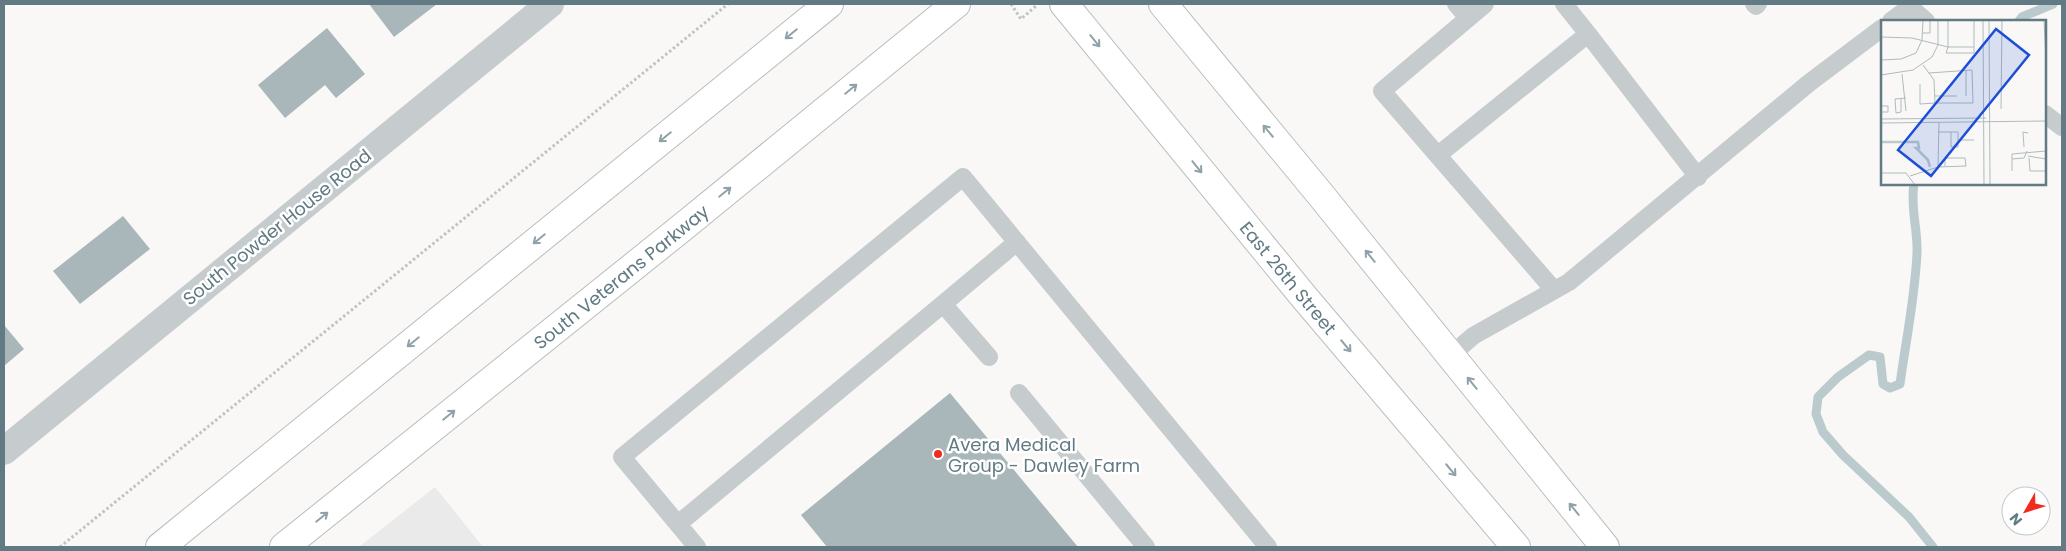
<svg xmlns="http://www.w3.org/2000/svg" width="2066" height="551" viewBox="0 0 2066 551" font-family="Poppins,sans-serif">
	<rect width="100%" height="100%" fill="#f9f8f6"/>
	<path fill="#e9eae9" d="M 435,487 L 483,547 L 359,547 Z"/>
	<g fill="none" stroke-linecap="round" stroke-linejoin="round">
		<path stroke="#bbcbcd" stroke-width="9" d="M 2019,21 L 2022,17 L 2053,4
			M 1914,184 C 1910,207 1918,230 1917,253 C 1915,297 1906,340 1900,384 L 1890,388 L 1883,384 L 1880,357 L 1869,355 L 1838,377 L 1818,397 L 1816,414 L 1823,432 L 1843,455 L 1909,517 L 1933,547"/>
	</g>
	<path fill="#a9b6ba" d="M 369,4 L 437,4 L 394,37 Z
		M 327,28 L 365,74 L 336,98 L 325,85 L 285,118 L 258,85 Z
		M 123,216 L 150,249 L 80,304 L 53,271 Z
		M 4,325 L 24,349 L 4,366 Z
		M 950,393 L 1078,547 L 827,547 L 801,515 Z"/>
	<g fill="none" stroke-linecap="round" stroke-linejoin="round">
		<defs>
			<g id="secondary">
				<path id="s1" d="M 1064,4 L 1304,297 L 1516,547"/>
				<path d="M 1163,4 L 1320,194 L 1605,547"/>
			</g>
			<g id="highway">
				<path d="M 160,547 L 829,4"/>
				<path id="s2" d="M 284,547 L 684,226 L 956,4"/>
			</g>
		</defs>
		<use href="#secondary" stroke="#b8bfc2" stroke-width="30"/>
		<use href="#highway" stroke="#b8bdbf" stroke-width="30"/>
		<path stroke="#bfc3c4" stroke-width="3" stroke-dasharray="2.5 2.5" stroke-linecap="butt" d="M 1011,4 L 1021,19 L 1036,6
			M 60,547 L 728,4"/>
		<path stroke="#c6cbce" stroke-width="18" d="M 1456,4 L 1468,18
			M 1485,4 L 1382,91 L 1554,290
			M 1754,4 L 1756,6 L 1758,4
			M 1891,21 L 1910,7 L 1926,21
			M 1588,34 L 1698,177
			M 2045,114 L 2062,127
			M 1438,155 L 1588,34 L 1564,4
			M 1450,356 L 1473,336 L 1569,282 L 1809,83 L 1882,28
			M 989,357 L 943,304 L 1017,242
			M 1019,393 L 1146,547
			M 678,524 L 943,304
			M 697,547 L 622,457 L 963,177 L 1268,547"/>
		<path stroke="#c6cbce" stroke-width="28" d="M 4,451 L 550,4"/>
		<use href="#secondary" stroke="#fff" stroke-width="28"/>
		<use href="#highway" stroke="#fff" stroke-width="28"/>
	</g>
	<defs><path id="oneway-shaft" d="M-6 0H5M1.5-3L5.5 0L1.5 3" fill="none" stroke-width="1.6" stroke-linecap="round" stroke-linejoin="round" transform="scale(1.25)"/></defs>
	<g stroke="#90a2a8">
		<use href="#oneway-shaft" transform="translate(791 34) rotate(141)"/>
		<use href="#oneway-shaft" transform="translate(1095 41) rotate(51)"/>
		<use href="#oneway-shaft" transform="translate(851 89) rotate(-39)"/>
		<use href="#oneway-shaft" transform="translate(1268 131) rotate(-130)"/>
		<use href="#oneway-shaft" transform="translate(665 137) rotate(141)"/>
		<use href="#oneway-shaft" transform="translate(1197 167) rotate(51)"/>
		<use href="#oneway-shaft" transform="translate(725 192) rotate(-39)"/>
		<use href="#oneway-shaft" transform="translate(539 239) rotate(141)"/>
		<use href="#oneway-shaft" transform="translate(1370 256) rotate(-129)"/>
		<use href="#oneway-shaft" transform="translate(413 342) rotate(141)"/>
		<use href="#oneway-shaft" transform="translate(1346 346) rotate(50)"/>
		<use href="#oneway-shaft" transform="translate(1472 383) rotate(-129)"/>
		<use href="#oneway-shaft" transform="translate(449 415) rotate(-39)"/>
		<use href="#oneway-shaft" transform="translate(1451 470) rotate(50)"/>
		<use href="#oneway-shaft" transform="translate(1574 509) rotate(-129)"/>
		<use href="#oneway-shaft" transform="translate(322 517) rotate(-39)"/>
	</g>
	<circle fill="#f12b1d" stroke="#fff" stroke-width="2" cx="938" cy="454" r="5"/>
	<g text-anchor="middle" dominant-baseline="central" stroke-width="5" stroke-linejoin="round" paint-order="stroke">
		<g font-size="18" fill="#617a83" stroke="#fff">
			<text transform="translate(277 227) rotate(-39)">South Powder House Road</text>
			<text stroke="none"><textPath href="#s2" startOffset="432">South Veterans Parkway</textPath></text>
			<text stroke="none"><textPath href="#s1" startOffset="354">East 26th Street</textPath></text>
		</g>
		<g font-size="18" fill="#617a83" stroke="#fff" text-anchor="start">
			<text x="948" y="444">Avera Medical<tspan x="948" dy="21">Group - Dawley Farm</tspan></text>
		</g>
	</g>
	<g transform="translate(1881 20)">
		<rect width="165" height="165" fill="#f9f8f6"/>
		<path fill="none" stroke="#bbcbcd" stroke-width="2.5" d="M 0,122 L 37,122 L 38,128 L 35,128 L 47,140 L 49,147"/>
		<path fill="none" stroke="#aebbbe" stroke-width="1" d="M 102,0 L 103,165M 108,0 L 109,165M 163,0 L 165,39M 42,13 L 49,13 L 49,0M 0,17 L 31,18 L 67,27 L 67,0M 93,27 L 67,27 L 65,33 L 93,33 L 93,0M 0,40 L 20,39 L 35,33 L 41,20 L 42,0M 85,50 L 85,76M 48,53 L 91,50 L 92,83 L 54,83M 21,54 L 25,91M 0,55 L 32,50 L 51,37 L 57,25 L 57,0M 39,64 L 39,84 L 54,83 L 53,60 L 42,45M 54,76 L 76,76M 20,79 L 20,92 L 15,93 L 14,79 L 25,78M 0,86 L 7,86 L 7,92 L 0,92M 120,89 L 121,0M 0,99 L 105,98M 0,103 L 165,101M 57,112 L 77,112 L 77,127 L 70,127 L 70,112M 77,120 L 93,120M 143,127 L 142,112 L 147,113M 147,136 L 165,139M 148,138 L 149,151 L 165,151M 131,139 L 143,138 L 146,131M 57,147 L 85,146 L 84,138 L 64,138 L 64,146M 131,151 L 131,134 L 165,131M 0,153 L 25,153 L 34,165M 29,156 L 57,147 L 58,103"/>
		<path fill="#1d4ed8" fill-opacity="0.15" stroke="#1d4ed8" stroke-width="2.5" d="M 115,9 L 148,35 L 50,156 L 17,130 Z"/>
		<rect width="165" height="165" fill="none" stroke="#617a83" stroke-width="2.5"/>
	</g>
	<rect width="2066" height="551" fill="none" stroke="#617a83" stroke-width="10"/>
	<g transform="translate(2026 511) rotate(231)"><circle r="24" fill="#ffffff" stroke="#c0cacd"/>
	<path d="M0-4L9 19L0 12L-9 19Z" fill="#f12b1d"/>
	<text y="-8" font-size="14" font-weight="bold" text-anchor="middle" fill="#617a83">N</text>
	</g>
</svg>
